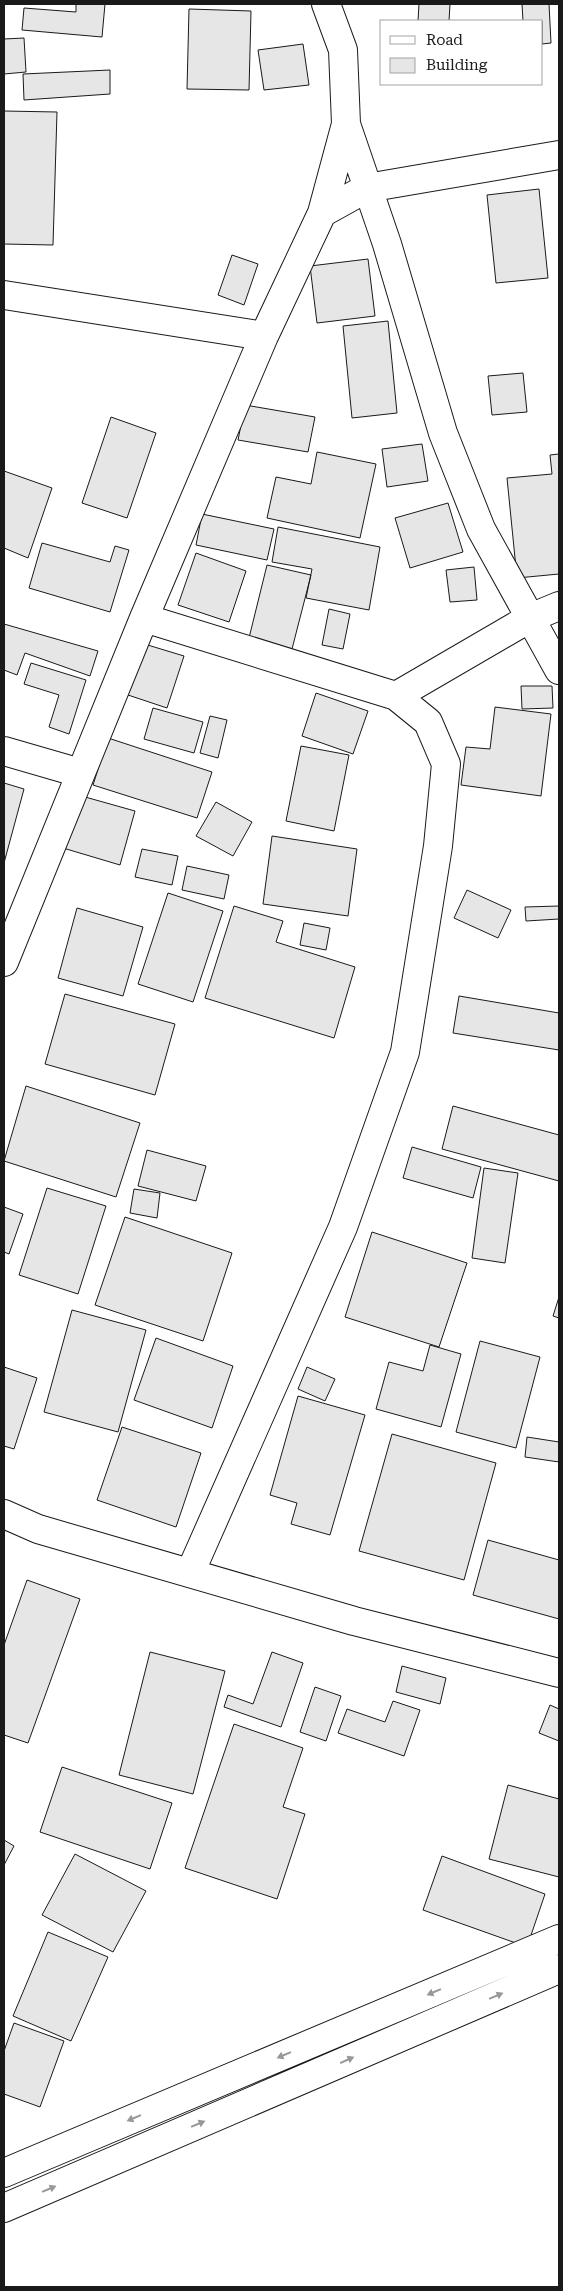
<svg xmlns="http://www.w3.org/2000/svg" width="563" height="2291" viewBox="0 0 563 2291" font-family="'Roboto Serif',serif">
	<rect width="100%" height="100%" fill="#fff"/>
	<path fill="#e6e6e6" stroke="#1a1a1a" d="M 76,4 L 105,4 L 102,37 L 22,30 L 24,8 L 76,12 Z
		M 419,4 L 450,4 L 449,21 L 418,21 Z
		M 522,4 L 549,4 L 551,43 L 542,44 L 542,21 L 523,21 Z
		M 189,9 L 251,11 L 249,90 L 187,89 Z
		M 24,38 L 26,72 L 4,74 L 4,39 Z
		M 303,44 L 309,85 L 264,90 L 258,50 Z
		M 110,70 L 110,94 L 24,100 L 23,74 Z
		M 4,111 L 57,112 L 53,245 L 4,244 Z
		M 539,189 L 548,278 L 496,283 L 487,195 Z
		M 232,255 L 258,264 L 244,305 L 218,295 Z
		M 368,259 L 375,316 L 317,323 L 310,266 Z
		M 388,321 L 397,413 L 352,418 L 343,326 Z
		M 523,373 L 527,412 L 492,415 L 488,376 Z
		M 245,405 L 315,417 L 308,452 L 238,440 Z
		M 111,417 L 156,433 L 127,518 L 82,503 Z
		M 422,444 L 428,481 L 387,487 L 382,449 Z
		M 317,452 L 376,464 L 360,538 L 267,518 L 276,477 L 311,484 Z
		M 559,454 L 559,574 L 517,578 L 507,478 L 552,474 L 550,455 Z
		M 4,471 L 52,488 L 28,558 L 4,548 Z
		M 448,503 L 463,552 L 410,568 L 395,518 Z
		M 202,514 L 274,529 L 267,560 L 196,545 Z
		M 278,527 L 380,547 L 369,610 L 306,598 L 312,569 L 272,562 Z
		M 42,543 L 110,562 L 115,546 L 129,550 L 110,612 L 29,588 Z
		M 196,553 L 246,571 L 229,622 L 178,605 Z
		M 267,565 L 311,575 L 292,649 L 249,638 Z
		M 474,567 L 477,600 L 450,602 L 446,570 Z
		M 329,609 L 350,614 L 343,649 L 322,645 Z
		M 4,624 L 98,651 L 90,676 L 25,653 L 17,675 L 4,670 Z
		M 141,643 L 184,656 L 167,708 L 125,694 Z
		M 31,663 L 86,680 L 69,734 L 49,727 L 59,695 L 24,684 Z
		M 521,686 L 552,686 L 553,708 L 522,709 Z
		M 316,693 L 368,711 L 353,754 L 302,736 Z
		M 495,707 L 551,714 L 541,796 L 461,785 L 466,747 L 490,749 Z
		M 153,708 L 203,722 L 194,753 L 144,739 Z
		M 210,716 L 227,720 L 218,758 L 200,753 Z
		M 108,738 L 212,772 L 197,818 L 93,785 Z
		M 301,746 L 349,755 L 334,831 L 286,821 Z
		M 4,783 L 24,789 L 4,863 Z
		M 78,795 L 135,811 L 120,865 L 63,848 Z
		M 216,802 L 252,822 L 233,856 L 196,836 Z
		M 272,836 L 357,849 L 348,916 L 263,904 Z
		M 142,849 L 178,856 L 172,885 L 135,877 Z
		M 187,866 L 229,875 L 224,899 L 182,890 Z
		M 467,890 L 511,910 L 498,938 L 454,918 Z
		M 168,893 L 223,911 L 193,1002 L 138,984 Z
		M 234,906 L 283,921 L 276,942 L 355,967 L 334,1038 L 205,998 Z
		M 559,906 L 559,919 L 526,921 L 525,907 Z
		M 77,908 L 143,927 L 123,996 L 58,978 Z
		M 304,923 L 330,928 L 326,950 L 300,945 Z
		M 65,994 L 175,1024 L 155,1095 L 45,1064 Z
		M 459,996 L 559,1013 L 559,1050 L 453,1033 Z
		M 26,1086 L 140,1123 L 116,1197 L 4,1161 Z
		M 453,1106 L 559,1135 L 559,1181 L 442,1149 Z
		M 412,1147 L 481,1167 L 473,1198 L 403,1178 Z
		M 147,1150 L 206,1166 L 196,1201 L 138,1186 Z
		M 484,1168 L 518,1173 L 505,1263 L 472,1258 Z
		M 47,1188 L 106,1206 L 78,1294 L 19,1275 Z
		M 134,1189 L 160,1193 L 157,1218 L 130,1213 Z
		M 4,1207 L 23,1214 L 9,1254 L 4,1252 Z
		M 125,1217 L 232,1253 L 203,1341 L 95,1305 Z
		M 372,1232 L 467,1263 L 439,1347 L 345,1317 Z
		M 559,1297 L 559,1318 L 553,1316 Z
		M 72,1310 L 146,1330 L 118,1432 L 44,1412 Z
		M 156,1338 L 233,1366 L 212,1428 L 134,1400 Z
		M 480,1341 L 540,1357 L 516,1448 L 456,1432 Z
		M 430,1345 L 461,1354 L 441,1427 L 376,1409 L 389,1362 L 423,1371 Z
		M 4,1367 L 37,1378 L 14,1449 L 4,1446 Z
		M 307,1367 L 335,1379 L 325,1401 L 298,1389 Z
		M 298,1396 L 365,1415 L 330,1535 L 291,1524 L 297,1503 L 270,1495 Z
		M 122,1427 L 201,1453 L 176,1527 L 97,1500 Z
		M 392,1434 L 496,1463 L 464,1580 L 359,1551 Z
		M 527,1437 L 559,1442 L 559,1462 L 525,1457 Z
		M 488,1540 L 559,1560 L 559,1619 L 473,1595 Z
		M 27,1580 L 80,1599 L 28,1743 L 4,1735 L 4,1645 Z
		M 150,1652 L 225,1671 L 193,1794 L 119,1775 Z
		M 272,1652 L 303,1663 L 281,1727 L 224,1707 L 228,1695 L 253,1704 Z
		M 402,1666 L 446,1678 L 440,1704 L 396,1692 Z
		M 315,1687 L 341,1696 L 326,1741 L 300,1732 Z
		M 393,1701 L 420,1710 L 404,1756 L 338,1733 L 347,1709 L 385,1722 Z
		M 550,1705 L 559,1709 L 559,1741 L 539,1733 Z
		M 234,1724 L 303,1748 L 283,1807 L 305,1814 L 277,1899 L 185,1868 Z
		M 62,1767 L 172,1803 L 150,1869 L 40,1832 Z
		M 508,1785 L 559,1799 L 559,1877 L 489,1859 Z
		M 4,1840 L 14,1846 L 4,1865 Z
		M 75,1854 L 146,1891 L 113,1952 L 42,1915 Z
		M 442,1856 L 545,1894 L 527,1947 L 423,1910 Z
		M 48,1932 L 108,1957 L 71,2041 L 13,2016 Z
		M 14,2023 L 64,2041 L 40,2107 L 4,2094 L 4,2051 Z"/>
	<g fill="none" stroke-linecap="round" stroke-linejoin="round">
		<defs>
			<path id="minor" d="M 346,124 L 387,244 L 443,433 L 481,529 L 559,670
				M 322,213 L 367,188 L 559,155
				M 4,295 L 264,336
				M 144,618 L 396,696 L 428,722 L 446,764 L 438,846 L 405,1052 L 343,1227 L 190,1573
				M 396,696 L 530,618 L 559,606
				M 4,751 L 80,773
				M 4,962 L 144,618 L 264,336 L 322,213 L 346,124 L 343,50 L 326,4
				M 4,1514 L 38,1529 L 354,1621 L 559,1673"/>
			<path id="secondary" d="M 4,2173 L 559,1939
				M 4,2208 L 559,1969"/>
		</defs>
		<use href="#minor" stroke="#1a1a1a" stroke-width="30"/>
		<use href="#secondary" stroke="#1a1a1a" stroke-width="30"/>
		<use href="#minor" stroke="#fff" stroke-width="28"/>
		<use href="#secondary" stroke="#fff" stroke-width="28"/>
	</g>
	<defs><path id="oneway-solid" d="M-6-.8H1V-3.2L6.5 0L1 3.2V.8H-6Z" transform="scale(1.25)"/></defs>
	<g fill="#989898">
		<use href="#oneway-solid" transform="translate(434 1992) rotate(157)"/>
		<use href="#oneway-solid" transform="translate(496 1996) rotate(-23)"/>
		<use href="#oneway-solid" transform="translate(284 2055) rotate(157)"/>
		<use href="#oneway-solid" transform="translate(347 2060) rotate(-24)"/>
		<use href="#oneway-solid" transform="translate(134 2118) rotate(157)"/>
		<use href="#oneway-solid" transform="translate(198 2124) rotate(-23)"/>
		<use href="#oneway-solid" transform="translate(49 2189) rotate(-23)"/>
	</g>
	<rect width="563" height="2291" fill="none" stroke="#1a1a1a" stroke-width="10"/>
	<rect x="380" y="20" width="162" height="65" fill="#ffffff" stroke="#a3a3a3"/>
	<rect x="390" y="36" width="25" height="8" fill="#ffffff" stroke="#a3a3a3"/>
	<text x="426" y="45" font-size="15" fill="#1a1a1a">Road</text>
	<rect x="390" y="58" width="25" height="15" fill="#e6e6e6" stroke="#a3a3a3"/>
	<text x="426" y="70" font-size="15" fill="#1a1a1a">Building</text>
</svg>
